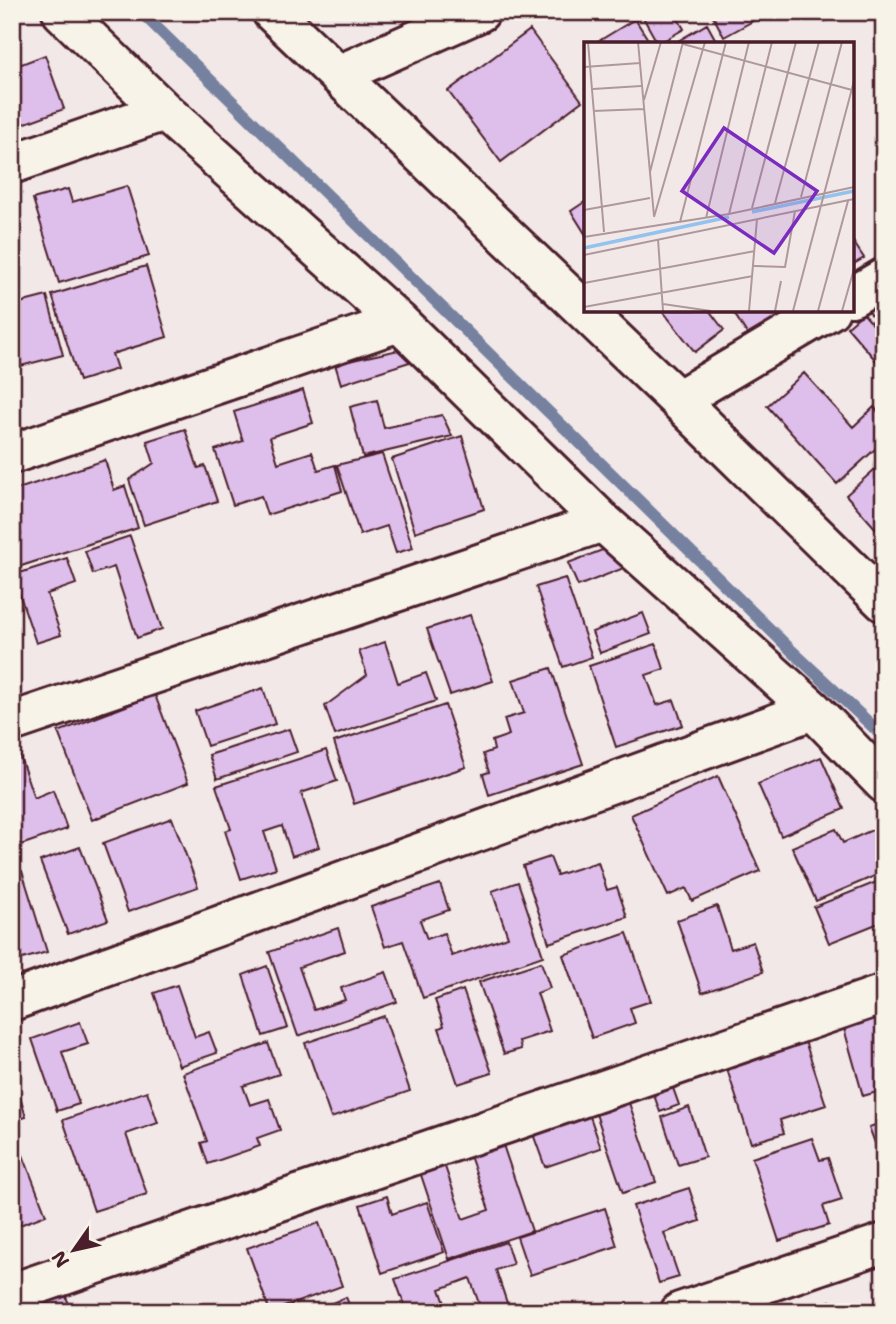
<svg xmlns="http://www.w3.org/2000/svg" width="896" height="1324" viewBox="0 0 896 1324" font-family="'Shantell Sans',sans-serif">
	<rect width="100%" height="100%" fill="#f2e8e8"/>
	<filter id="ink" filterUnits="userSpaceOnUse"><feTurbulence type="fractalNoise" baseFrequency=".0143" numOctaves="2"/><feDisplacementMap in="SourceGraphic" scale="14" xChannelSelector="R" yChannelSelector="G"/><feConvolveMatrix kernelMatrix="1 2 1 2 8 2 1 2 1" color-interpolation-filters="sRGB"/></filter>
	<g filter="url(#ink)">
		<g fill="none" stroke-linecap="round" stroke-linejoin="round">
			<path stroke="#75819f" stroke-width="12" d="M 141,12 L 793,652 L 884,737"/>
		</g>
		<path fill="#debeea" stroke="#4a1f2b" stroke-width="2" d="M 640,12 L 674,12 L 684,29 L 658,44 Z
			M 711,12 L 769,12 L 724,37 Z
			M 817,12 L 839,12 L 839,13 L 824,22 Z
			M 873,12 L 884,12 L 884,29 Z
			M 635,19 L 651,44 L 594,44 Z
			M 707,24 L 718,44 L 673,44 Z
			M 530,30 L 582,101 L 501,162 L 448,91 Z
			M 45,55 L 64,109 L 12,128 L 12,60 L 17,58 L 19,65 Z
			M 127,186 L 149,256 L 59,283 L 33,199 L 68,189 L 72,202 Z
			M 586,201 L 586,235 L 571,211 Z
			M 852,240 L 864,258 L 852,265 Z
			M 146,266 L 167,337 L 112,354 L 117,369 L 79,381 L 52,295 Z
			M 884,293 L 884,329 L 882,330 L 865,306 Z
			M 47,296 L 63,355 L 13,368 L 12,305 Z
			M 662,310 L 709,310 L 724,330 L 695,352 Z
			M 732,310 L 791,310 L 749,337 Z
			M 863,313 L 884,337 L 884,370 L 847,327 Z
			M 403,349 L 419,359 L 341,384 L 335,364 Z
			M 804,373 L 853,427 L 874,407 L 884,419 L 884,441 L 837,484 L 767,406 Z
			M 303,390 L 313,423 L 270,437 L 278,463 L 312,452 L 318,470 L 335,465 L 342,491 L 267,515 L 261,496 L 233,505 L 215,450 L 243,441 L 234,412 Z
			M 377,400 L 384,428 L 442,415 L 452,436 L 363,457 L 350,407 Z
			M 185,429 L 198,468 L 205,466 L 217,501 L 144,525 L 129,480 L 154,463 L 147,441 Z
			M 462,436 L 484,509 L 415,532 L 392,459 Z
			M 382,454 L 413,548 L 396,553 L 387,526 L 360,535 L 337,465 Z
			M 105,460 L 114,490 L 125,486 L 138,528 L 12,569 L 12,537 L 21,534 L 12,508 L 12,491 Z
			M 884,461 L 884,538 L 846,495 Z
			M 130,536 L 162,629 L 137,638 L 114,567 L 93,574 L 85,551 Z
			M 621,543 L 629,566 L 578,586 L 568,563 Z
			M 67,558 L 76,584 L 47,594 L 61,635 L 36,643 L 13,575 Z
			M 565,578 L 592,657 L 563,667 L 536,587 Z
			M 643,613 L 651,634 L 600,653 L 592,632 Z
			M 470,615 L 493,681 L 450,695 L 427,629 Z
			M 385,642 L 398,683 L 426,673 L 436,701 L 335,735 L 325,706 L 367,675 L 359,651 Z
			M 656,644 L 664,669 L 646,675 L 657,705 L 674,700 L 683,725 L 616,747 L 589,666 Z
			M 551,668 L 583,764 L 489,795 L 483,774 L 489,772 L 483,754 L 494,750 L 492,741 L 509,735 L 504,719 L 524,713 L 513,680 Z
			M 263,688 L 275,724 L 207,746 L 195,711 Z
			M 155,695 L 188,783 L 92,820 L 58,732 Z
			M 445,705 L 466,767 L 354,804 L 334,742 Z
			M 289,729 L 297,752 L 217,779 L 209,755 Z
			M 15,742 L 34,798 L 53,790 L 67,829 L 12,848 L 12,743 Z
			M 326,750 L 337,781 L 301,793 L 319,847 L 292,856 L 282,826 L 264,832 L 276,868 L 241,879 L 225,831 L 231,829 L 216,786 Z
			M 821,757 L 844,809 L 781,836 L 758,784 Z
			M 718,776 L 760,871 L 692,901 L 686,888 L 668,896 L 631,815 Z
			M 172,818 L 198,887 L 128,912 L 103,843 Z
			M 881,826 L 884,833 L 884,872 L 816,901 L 792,847 L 836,829 L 843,843 Z
			M 80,847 L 108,920 L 68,934 L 40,861 Z
			M 550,857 L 557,875 L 598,862 L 607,890 L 617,887 L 627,917 L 549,943 L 523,866 Z
			M 22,871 L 47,952 L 12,962 L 12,874 Z
			M 884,879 L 884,921 L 829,943 L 814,907 Z
			M 518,882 L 543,956 L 423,998 L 403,941 L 385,947 L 371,907 L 440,884 L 449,910 L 420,920 L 427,939 L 444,933 L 452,956 L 508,937 L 492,891 Z
			M 717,906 L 731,949 L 753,942 L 763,972 L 702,993 L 677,920 Z
			M 338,928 L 345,951 L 299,967 L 314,1010 L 345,1000 L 341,988 L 386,972 L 397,1002 L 298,1036 L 269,952 Z
			M 627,933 L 651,1001 L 630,1008 L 635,1023 L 592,1038 L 563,955 Z
			M 541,962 L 550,988 L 537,993 L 550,1031 L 519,1041 L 521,1049 L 504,1054 L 479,982 Z
			M 267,966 L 288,1028 L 263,1036 L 243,975 Z
			M 177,985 L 195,1037 L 209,1032 L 217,1053 L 179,1066 L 154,993 Z
			M 463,990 L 492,1073 L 458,1084 L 439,1028 L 444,1026 L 435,1000 Z
			M 884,1013 L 884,1090 L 863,1096 L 843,1025 Z
			M 384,1016 L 410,1091 L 331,1118 L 305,1043 Z
			M 80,1022 L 88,1044 L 62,1052 L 79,1104 L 57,1111 L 32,1039 Z
			M 803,1035 L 826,1105 L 780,1120 L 784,1133 L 751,1143 L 724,1060 Z
			M 268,1043 L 279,1074 L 243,1086 L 250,1105 L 269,1099 L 280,1130 L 257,1138 L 260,1146 L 208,1164 L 201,1143 L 207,1141 L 183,1073 Z
			M 12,1071 L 26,1117 L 12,1121 Z
			M 668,1074 L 679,1105 L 660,1112 L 649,1081 Z
			M 147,1091 L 158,1123 L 126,1134 L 147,1194 L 94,1211 L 63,1120 Z
			M 626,1094 L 656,1182 L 623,1193 L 593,1105 Z
			M 586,1105 L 601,1148 L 545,1167 L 529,1123 Z
			M 689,1107 L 705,1157 L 678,1165 L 662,1117 Z
			M 884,1122 L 884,1167 L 869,1127 Z
			M 812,1138 L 820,1160 L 828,1158 L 842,1200 L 823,1206 L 829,1225 L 779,1241 L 752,1158 Z
			M 502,1142 L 532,1231 L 449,1259 L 419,1169 L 443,1161 L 463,1219 L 489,1210 L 469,1153 Z
			M 23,1155 L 46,1215 L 12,1228 L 12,1159 Z
			M 689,1188 L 700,1221 L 664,1233 L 679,1277 L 659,1283 L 633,1206 Z
			M 387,1196 L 392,1214 L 427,1202 L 444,1252 L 382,1273 L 360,1205 Z
			M 605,1208 L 617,1246 L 530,1275 L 517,1237 Z
			M 319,1223 L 342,1286 L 270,1312 L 247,1248 Z
			M 506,1242 L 513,1264 L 496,1270 L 510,1312 L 482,1312 L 470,1278 L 440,1289 L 448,1312 L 407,1312 L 395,1279 Z
			M 63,1289 L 72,1312 L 12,1312 L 12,1309 Z
			M 346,1297 L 352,1312 L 311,1312 Z
			M 830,1301 L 834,1312 L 803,1312 L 802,1311 Z"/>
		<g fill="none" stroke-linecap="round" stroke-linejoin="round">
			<defs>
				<path id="minor" d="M 62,12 L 164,111 L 399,322 L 603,522 L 813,710 L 884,783
					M 272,12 L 678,400 L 884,602
					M 338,75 L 480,12
					M 12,164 L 164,111
					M 852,297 L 884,278
					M 678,400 L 830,310
					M 12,454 L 399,322
					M 12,722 L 603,522
					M 12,1001 L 813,710
					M 12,1293 L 884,994
					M 680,1312 L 884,1243"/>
			</defs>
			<use href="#minor" stroke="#4a1f2b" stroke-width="44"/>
			<use href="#minor" stroke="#f7f3e8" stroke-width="38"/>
		</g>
	</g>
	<g transform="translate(584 42)">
		<rect width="270" height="270" fill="#f2e8e8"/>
		<path fill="none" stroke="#92c2ed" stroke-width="3.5" d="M 168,170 L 270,149M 0,206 L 145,175"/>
		<path fill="none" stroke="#af989c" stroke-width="2" d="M 4,0 L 20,190M 54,0 L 70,174M 99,2 L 268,48M 0,25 L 56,21M 9,47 L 57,44M 60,58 L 77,0M 9,69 L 60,67M 66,130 L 99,0M 217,155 L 258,0M 191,161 L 235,0M 168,166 L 212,0M 0,168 L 66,156M 145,172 L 188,0M 70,175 L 121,0M 122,176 L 165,0M 96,180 L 142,0M 0,195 L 145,172 L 270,145M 74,197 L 79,269M 0,213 L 270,157M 170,224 L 201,225 L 211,169M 0,241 L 171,209M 79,262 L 127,269M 0,265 L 169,234M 165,269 L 173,177M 191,269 L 197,239M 209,269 L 270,39M 234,269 L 264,159M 258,269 L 270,227"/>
		<path fill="#7b2cbf" fill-opacity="0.15" stroke="#7b2cbf" stroke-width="3.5" d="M 140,86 L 233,149 L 190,211 L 98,149 Z"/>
		<rect width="270" height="270" fill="none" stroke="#4a1f2b" stroke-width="3.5"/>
	</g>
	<rect width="896" height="1324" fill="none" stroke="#f7f3e8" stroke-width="42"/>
	<rect x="21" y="21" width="854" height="1282" fill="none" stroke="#4a1f2b" stroke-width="2.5" filter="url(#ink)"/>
	<g transform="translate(74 1250) rotate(236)" stroke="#f7f3e8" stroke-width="5" paint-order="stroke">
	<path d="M0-5L12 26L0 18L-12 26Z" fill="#4a1f2b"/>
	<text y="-10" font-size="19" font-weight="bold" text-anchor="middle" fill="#4a1f2b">N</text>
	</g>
</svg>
